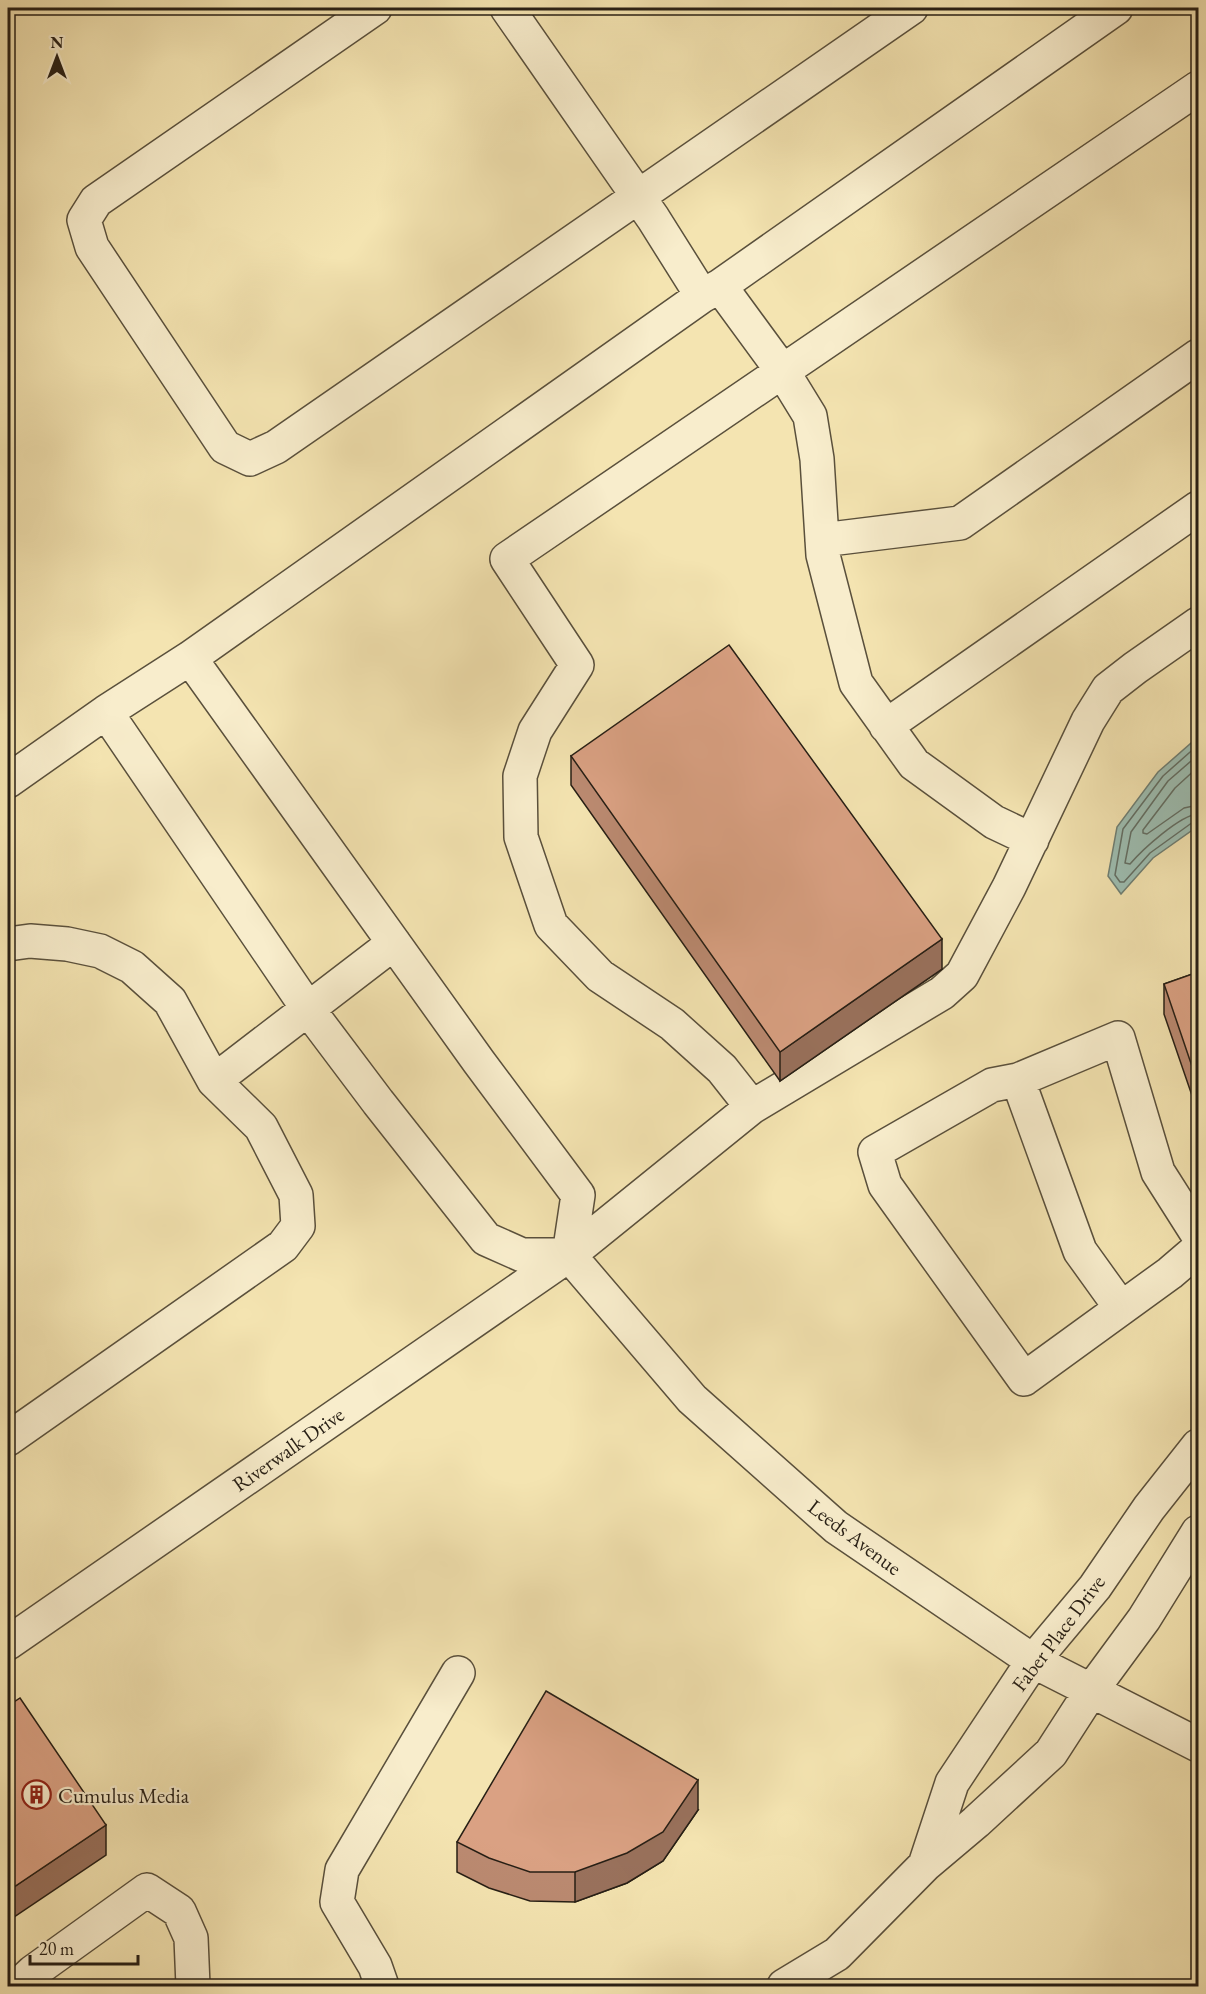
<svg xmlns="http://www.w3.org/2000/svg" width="1206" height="1994" viewBox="0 0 1206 1994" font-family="'EB Garamond',serif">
	<rect width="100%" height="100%" fill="#f4e4b1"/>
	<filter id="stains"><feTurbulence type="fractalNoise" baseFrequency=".00333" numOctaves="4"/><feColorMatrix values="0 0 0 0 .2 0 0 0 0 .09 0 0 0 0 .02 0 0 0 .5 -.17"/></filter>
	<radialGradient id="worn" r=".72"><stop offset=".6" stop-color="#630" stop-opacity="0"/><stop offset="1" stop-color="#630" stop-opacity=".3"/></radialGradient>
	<path fill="#9dbeb2" stroke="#6e7e73" stroke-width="1.5" d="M 1198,737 L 1198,826 L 1153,858 L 1121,894 L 1108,876 L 1117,827 L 1158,772 Z"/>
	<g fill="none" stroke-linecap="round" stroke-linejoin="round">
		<path stroke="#626e64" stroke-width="1.5" d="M 1198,745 L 1163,776 L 1123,829 L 1115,875 L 1120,882 L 1124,882 L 1150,853 L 1193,822 L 1198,821
			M 1198,755 L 1168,781 L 1131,832 L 1125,863 L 1130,864 C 1142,850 1180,815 1198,814
			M 1198,767 L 1175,788 L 1143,830 L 1143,833 L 1147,834 L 1184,808 L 1198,805"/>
		<defs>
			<path id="minor" d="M 375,8 L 96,201 L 84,220 L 92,247 L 225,447 L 250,459 L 276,447 L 911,8
				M 507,8 L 653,218 L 702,296
				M 720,286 L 783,372 L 810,416 L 817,459 L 823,555 L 856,683 L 914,764 L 994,822 L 1032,840
				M 822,540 L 960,523 L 1198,356
				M 190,658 L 479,1062 L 578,1195 L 569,1255
				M 106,712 L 308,1009 L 378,1102 L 486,1239 L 522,1255 L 569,1255
				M 886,726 L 1198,508
				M 8,781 L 106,712 L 190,658 L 702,296 L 720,286 L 1116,8
				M 8,944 L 30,941 L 67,944 L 100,951 L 132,967 L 170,1001 L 214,1081 L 261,1127 L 296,1195 L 298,1226 L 283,1246 L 8,1439
				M 1018,1080 L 1118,1038 L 1158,1172 L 1198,1235
				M 214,1081 L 394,943
				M 752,1107 L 722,1069 L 672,1024 L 600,976 L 551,925 L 521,837 L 520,776 L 535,731 L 577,665 L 507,559 L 1198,88
				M 569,1255 L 692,1399 L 836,1527 L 1033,1661 L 1198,1745
				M 1121,1308 L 1080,1251 L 1018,1080 L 992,1085 L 875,1152 L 885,1185 L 1024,1379 L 1170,1273 L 1198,1249
				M 8,1643 L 569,1255 L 752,1107 L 942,993 L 962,975 L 1009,887 L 1088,721 L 1108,689 L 1135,668 L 1198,624
				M 925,1865 L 952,1783 L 1033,1661 L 1095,1587 L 1149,1508 L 1198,1446
				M 18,1986 L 33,1972 L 147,1890 L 179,1911 L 191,1938 L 193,1986
				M 382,1986 L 375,1966 L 337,1902 L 342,1870 L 458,1673
				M 784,1986 L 837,1954 L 925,1865 L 976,1822 L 1051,1753 L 1091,1691 L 1144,1619 L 1198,1532"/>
		</defs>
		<use href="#minor" stroke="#5a503c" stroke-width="36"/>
		<use href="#minor" stroke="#f8edcc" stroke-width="33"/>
	</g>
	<path fill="#bb8a71" stroke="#271f15" stroke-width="1.5" d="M 571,756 L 942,969 L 780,1081 L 571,785 Z
		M 1198,972 L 1198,1113 L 1164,1014 L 1164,984 Z
		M 698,1810 L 663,1861 L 627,1883 L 575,1902 L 530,1901 L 489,1888 L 457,1872 L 457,1842 Z"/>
	<path fill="#99715c" stroke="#271f15" stroke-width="1.5" d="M 942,939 L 942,969 L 780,1081 L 780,1052 Z
		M 698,1780 L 698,1810 L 663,1861 L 627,1883 L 575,1902 L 575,1872 Z
		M 106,1825 L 106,1855 L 8,1921 L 8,1891 Z"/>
	<path fill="#daa183" stroke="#271f15" stroke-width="1.5" d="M 729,645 L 942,939 L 780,1052 L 571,756 Z
		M 1198,972 L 1198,1084 L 1164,984 Z
		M 546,1691 L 698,1780 L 663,1832 L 627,1853 L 575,1872 L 530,1872 L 489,1858 L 457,1842 Z
		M 20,1698 L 106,1825 L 8,1891 L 8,1706 Z"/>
	<defs>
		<symbol id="building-ring" viewBox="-11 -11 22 22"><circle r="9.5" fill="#f8edcc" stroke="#8f2418" stroke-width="1.5"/><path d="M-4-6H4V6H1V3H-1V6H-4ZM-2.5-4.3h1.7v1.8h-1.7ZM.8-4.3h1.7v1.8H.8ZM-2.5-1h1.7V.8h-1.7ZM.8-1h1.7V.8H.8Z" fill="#8f2418"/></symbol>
	</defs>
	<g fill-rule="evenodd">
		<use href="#building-ring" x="20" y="1778" width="33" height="33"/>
	</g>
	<g text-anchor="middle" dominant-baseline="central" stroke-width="4.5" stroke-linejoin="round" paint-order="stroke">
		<g font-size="21" fill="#271f15" stroke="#f8edcc">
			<text transform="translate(288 1449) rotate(-35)">Riverwalk Drive</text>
			<text transform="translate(855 1537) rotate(37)">Leeds Avenue</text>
			<text transform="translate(1058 1633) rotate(-53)">Faber Place Drive</text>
		</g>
		<g font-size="21" fill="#271f15" stroke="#f8edcc" text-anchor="start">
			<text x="58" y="1795">Cumulus Media</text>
		</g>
	</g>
	<rect width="1206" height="1994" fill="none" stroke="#f4e4b1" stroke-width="30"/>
	<rect x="9" y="9" width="1188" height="1976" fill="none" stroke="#271f15" stroke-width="3"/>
	<rect x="15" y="15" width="1176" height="1964" fill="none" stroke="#271f15" stroke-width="1.5"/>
	<g transform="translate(57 57)" stroke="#f8edcc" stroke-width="4.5" paint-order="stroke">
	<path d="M0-4.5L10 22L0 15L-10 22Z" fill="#271f15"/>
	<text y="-9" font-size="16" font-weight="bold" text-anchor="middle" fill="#271f15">N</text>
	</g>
	<path d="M30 1955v9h108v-9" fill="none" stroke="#271f15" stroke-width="3"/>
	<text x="39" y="1955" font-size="18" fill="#271f15" stroke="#f8edcc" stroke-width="4.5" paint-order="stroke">20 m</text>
	<rect width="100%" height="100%" filter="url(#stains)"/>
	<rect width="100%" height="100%" fill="url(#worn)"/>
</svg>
